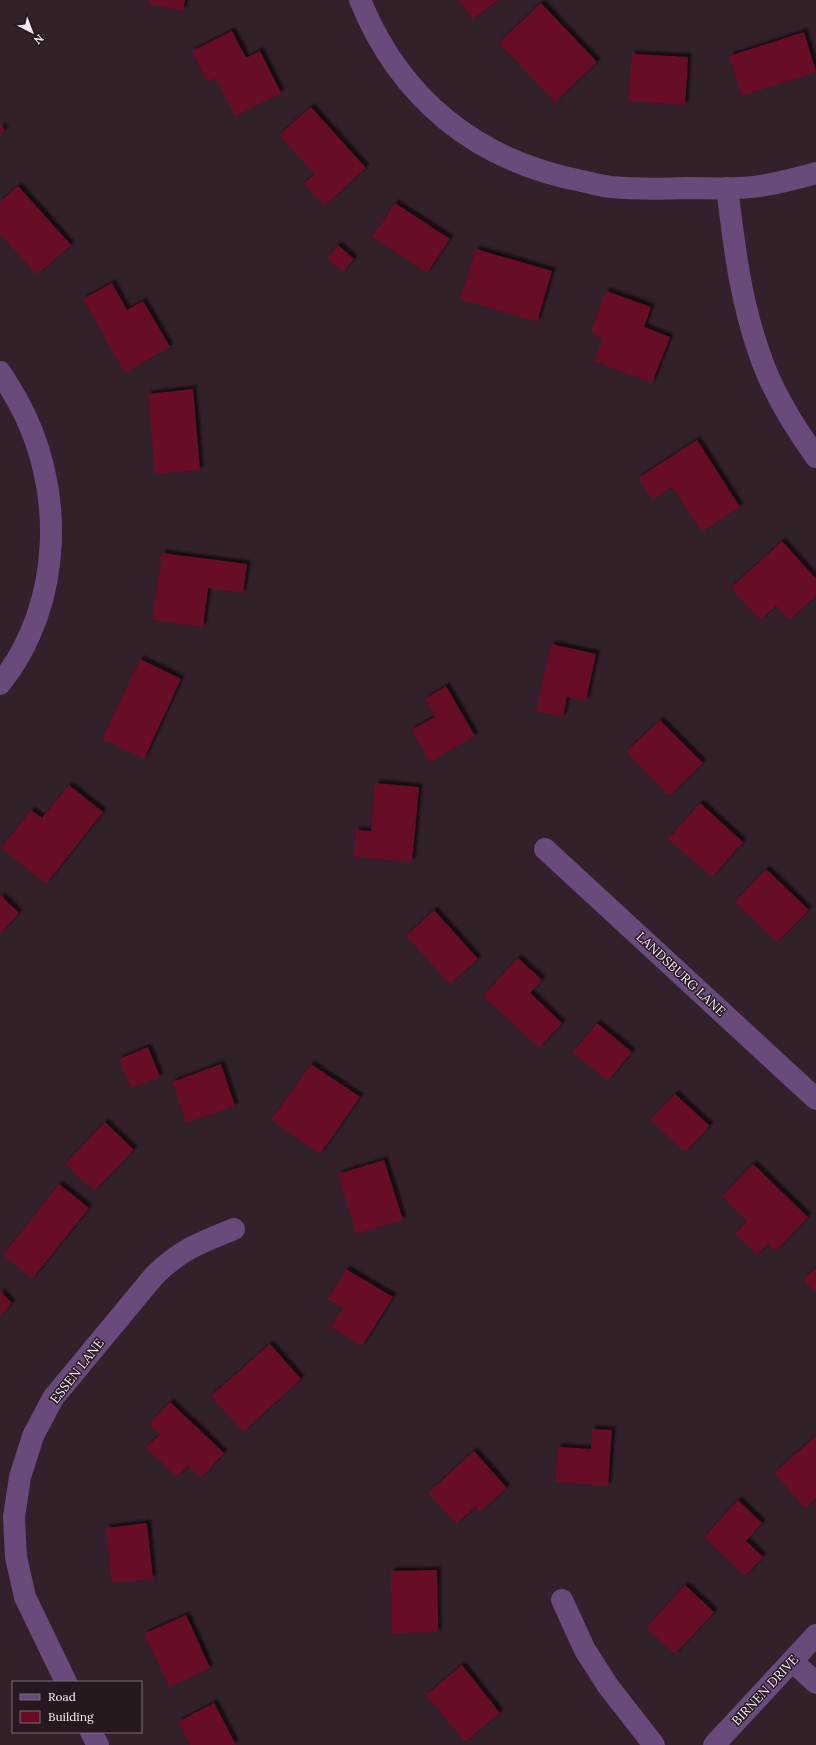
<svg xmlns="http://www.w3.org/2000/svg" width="816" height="1745" viewBox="0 0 816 1745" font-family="Lora,serif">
	<defs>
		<filter id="shadow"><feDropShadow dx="3.5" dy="-3.5" stdDeviation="1" flood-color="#0009"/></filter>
	</defs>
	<rect width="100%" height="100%" fill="#32202b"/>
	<path fill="#680b27" filter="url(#shadow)" d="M 149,0 L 185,0 L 183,11 L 148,4 Z
		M 459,0 L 499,0 L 472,19 Z
		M 541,3 L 597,62 L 555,102 L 499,43 Z
		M 232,31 L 246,58 L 260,51 L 281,93 L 235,116 L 216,78 L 207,82 L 192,51 Z
		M 804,32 L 816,72 L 742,96 L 729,56 Z
		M 632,54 L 688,57 L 685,105 L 628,101 Z
		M 311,107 L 366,168 L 324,206 L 304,184 L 315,174 L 279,135 Z
		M 0,124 L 5,131 L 0,134 Z
		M 18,186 L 71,245 L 37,275 L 0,234 L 0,202 Z
		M 395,203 L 450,239 L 427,273 L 372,237 Z
		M 338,245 L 354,259 L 343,272 L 327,259 Z
		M 476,249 L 552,271 L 537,322 L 460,299 Z
		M 112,283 L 127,310 L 143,301 L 170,347 L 125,373 L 83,299 Z
		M 606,291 L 651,307 L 644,327 L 670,337 L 652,383 L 594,361 L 603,338 L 590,333 Z
		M 193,389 L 200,470 L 155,474 L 148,394 Z
		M 697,440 L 740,507 L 702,532 L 672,487 L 652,500 L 638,478 Z
		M 782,541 L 816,579 L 816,596 L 789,620 L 776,606 L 760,620 L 731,588 Z
		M 162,553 L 247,564 L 243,593 L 208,588 L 203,627 L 152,620 Z
		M 551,644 L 596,654 L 586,701 L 567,697 L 563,717 L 536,711 Z
		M 140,659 L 181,679 L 144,759 L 102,739 Z
		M 446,686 L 475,736 L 430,762 L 411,730 L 435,717 L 425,699 Z
		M 660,720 L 703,763 L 669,796 L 626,752 Z
		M 375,783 L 419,787 L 412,862 L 354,857 L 356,830 L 371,831 Z
		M 69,785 L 103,812 L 46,884 L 1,848 L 31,810 L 42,818 Z
		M 700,803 L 743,842 L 712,877 L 668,839 Z
		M 766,869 L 809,910 L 777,942 L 735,902 Z
		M 0,895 L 19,913 L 0,934 Z
		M 434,910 L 478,959 L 450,984 L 406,936 Z
		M 518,958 L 542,980 L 530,993 L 562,1023 L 539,1048 L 483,996 Z
		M 597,1023 L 632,1052 L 608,1081 L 572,1053 Z
		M 148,1047 L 160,1077 L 131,1088 L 119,1059 Z
		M 221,1064 L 235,1106 L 186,1123 L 172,1082 Z
		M 311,1064 L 360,1097 L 320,1154 L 271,1120 Z
		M 675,1094 L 710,1126 L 685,1152 L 650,1120 Z
		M 105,1122 L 134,1150 L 94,1191 L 65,1164 Z
		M 384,1160 L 403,1220 L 356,1234 L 338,1174 Z
		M 753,1164 L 808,1217 L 776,1251 L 768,1244 L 757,1255 L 735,1233 L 747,1221 L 722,1196 Z
		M 59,1184 L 89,1208 L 32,1279 L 3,1255 Z
		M 816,1268 L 816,1293 L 803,1279 Z
		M 346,1269 L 393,1297 L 362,1346 L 331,1327 L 343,1308 L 328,1299 Z
		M 0,1291 L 12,1303 L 0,1316 Z
		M 270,1344 L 301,1379 L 243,1432 L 211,1396 Z
		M 170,1402 L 224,1453 L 201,1478 L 188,1466 L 177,1477 L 146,1448 L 160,1434 L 149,1424 Z
		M 592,1429 L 612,1430 L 608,1486 L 555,1482 L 558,1447 L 591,1449 Z
		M 816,1436 L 816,1498 L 805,1508 L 774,1473 Z
		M 474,1451 L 507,1488 L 480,1512 L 475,1507 L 456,1524 L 428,1493 Z
		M 738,1500 L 762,1523 L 746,1541 L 763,1557 L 745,1576 L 704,1537 Z
		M 147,1523 L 153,1579 L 112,1583 L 106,1528 Z
		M 437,1570 L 438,1632 L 392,1633 L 391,1571 Z
		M 685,1585 L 714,1612 L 675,1654 L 646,1628 Z
		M 186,1615 L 210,1668 L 169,1687 L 144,1634 Z
		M 462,1665 L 500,1713 L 465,1742 L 426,1695 Z
		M 214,1703 L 236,1745 L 190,1745 L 178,1722 Z"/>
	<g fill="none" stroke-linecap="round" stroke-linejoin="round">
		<path stroke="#694b7b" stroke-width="22" d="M 360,0 C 400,99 477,161 582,181 C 591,183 602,186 611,187 C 636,189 662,189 687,188 C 711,188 736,190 760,186 C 779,183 798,178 816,173
			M 727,188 C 734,243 740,299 759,352 C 771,390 793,425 816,457
			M 0,372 C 6,380 11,390 16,398 C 66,485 64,604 0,684
			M 545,849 L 816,1099
			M 562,1600 L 585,1650 L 608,1686 L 654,1745
			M 792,1661 L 816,1683
			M 66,1682 L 25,1597 L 16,1557 L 14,1517 L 20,1477 L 33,1436 L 53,1398 L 154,1276 C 180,1250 201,1242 234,1229
			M 91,1732 L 98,1745
			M 714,1745 L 816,1635"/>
	</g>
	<g text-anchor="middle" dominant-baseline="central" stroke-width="3" stroke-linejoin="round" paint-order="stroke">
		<g font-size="13" fill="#fbeff6" stroke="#271721">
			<text transform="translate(681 974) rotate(43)">LANDSBURG LANE</text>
			<text transform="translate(77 1371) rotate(-52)">ESSEN LANE</text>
			<text transform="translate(765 1690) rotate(-47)">BIRNEN DRIVE</text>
		</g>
	</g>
	<rect x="12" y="1681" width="130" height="52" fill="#271721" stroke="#7c6d76"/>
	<rect x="20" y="1694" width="20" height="6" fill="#694b7b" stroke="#7c6d76"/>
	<text x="48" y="1701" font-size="12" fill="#fbeff6">Road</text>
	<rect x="20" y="1711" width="20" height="12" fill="#680b27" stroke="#7c6d76"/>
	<text x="48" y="1721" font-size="12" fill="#fbeff6">Building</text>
	<g transform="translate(32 32) rotate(138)" stroke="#271721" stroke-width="3" paint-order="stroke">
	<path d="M0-3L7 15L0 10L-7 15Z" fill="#fbeff6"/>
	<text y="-6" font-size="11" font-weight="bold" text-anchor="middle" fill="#fbeff6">N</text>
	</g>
</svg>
